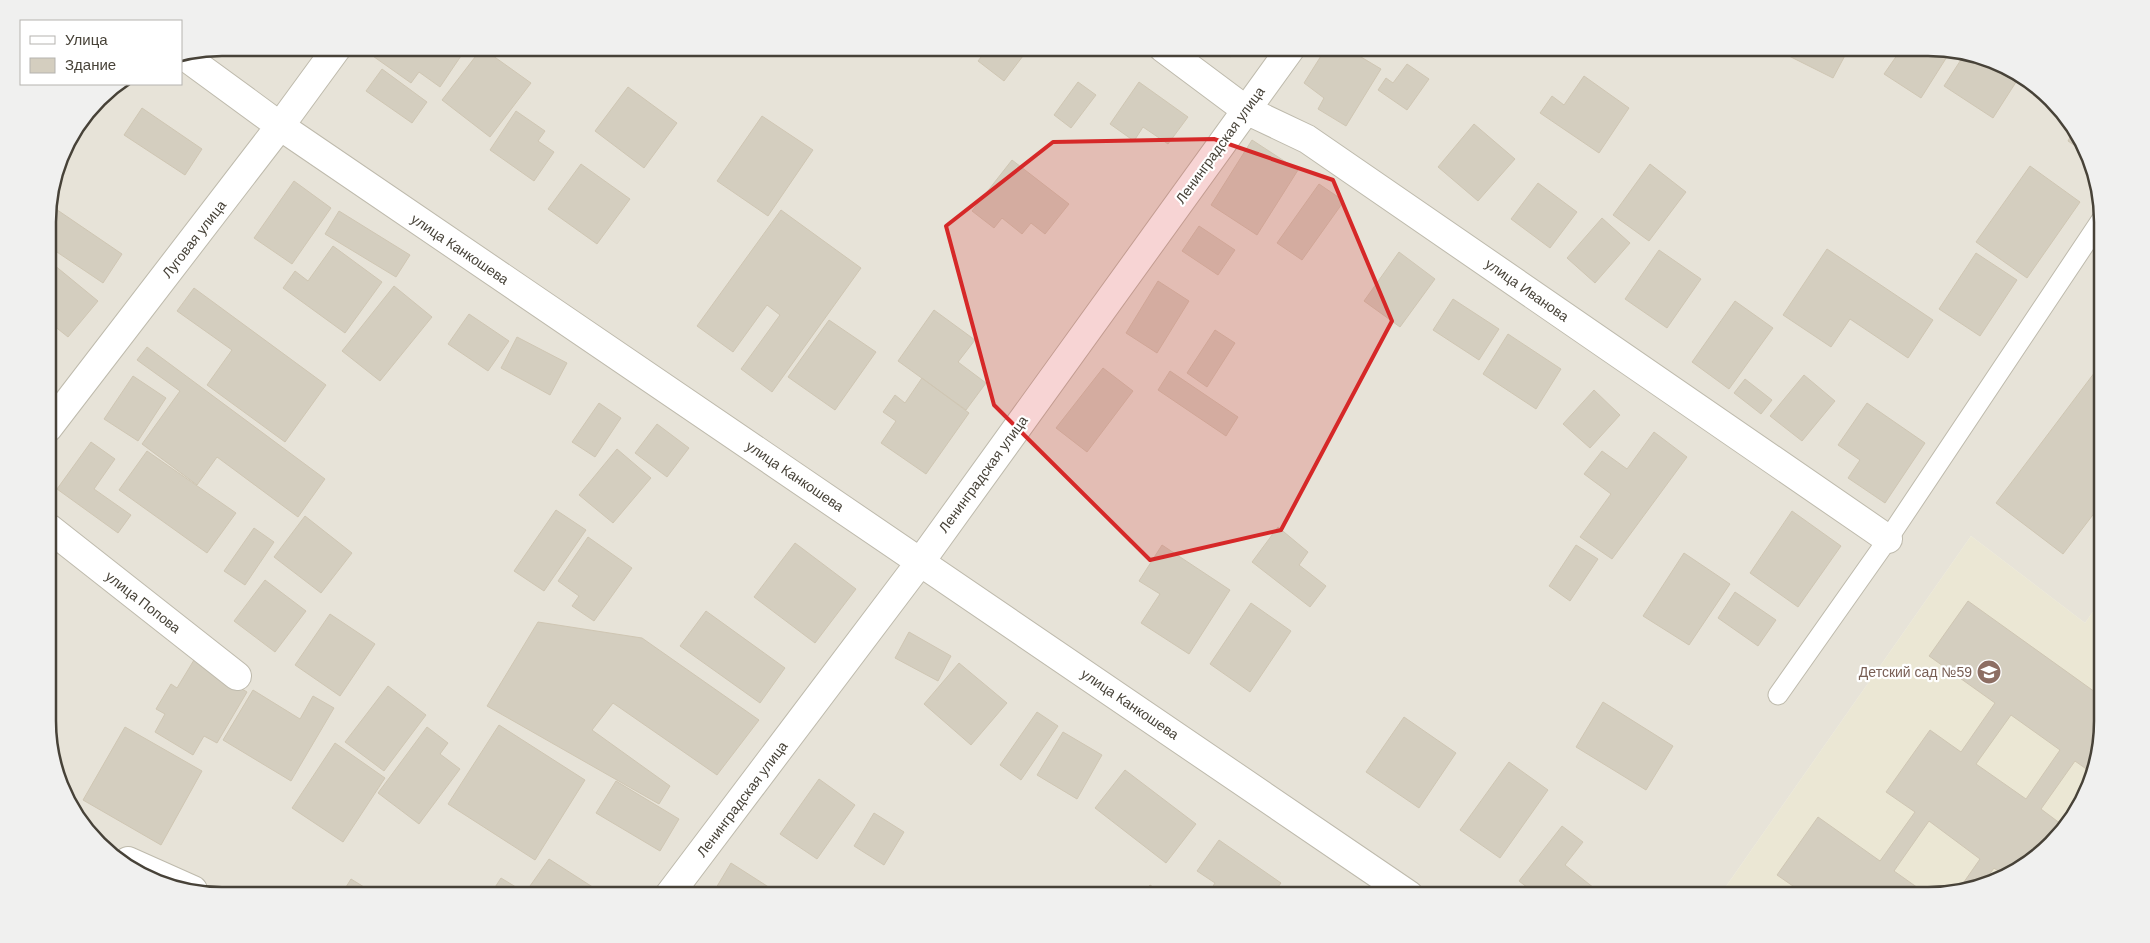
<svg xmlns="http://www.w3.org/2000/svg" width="2150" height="943" viewBox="0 0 2150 943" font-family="Arial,sans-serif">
	<rect width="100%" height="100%" fill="#f3f1e9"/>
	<path fill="#e7e3d8" d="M 222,48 L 1928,48 L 1994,61 L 2066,116 L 2101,200 L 2102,599 L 2085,623 L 1971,536 L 1720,895 L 222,895 L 156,882 L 84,827 L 49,744 L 48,211 L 66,145 L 107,91 L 119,84 L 181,84 L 181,56 Z"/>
	<path fill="#ebe7d4" d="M 1971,536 L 2085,623 L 2102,599 L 2102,721 L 2089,787 L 2034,860 L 1984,886 L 1939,895 L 1720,895 Z"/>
	<path fill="#d4cebf" stroke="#cfc6b3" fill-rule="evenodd" d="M 375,48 L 462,48 L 465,50 L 440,87 L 419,72 L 411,83 L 370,54 Z
		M 482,48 L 531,83 L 490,137 L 442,100 Z
		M 988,48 L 1029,48 L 1004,81 L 978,61 Z
		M 1218,48 L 1238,48 L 1231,57 Z
		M 1326,48 L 1346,48 L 1381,69 L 1346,126 L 1318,109 L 1324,98 L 1304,83 Z
		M 1793,48 L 1849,48 L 1833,78 L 1789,56 Z
		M 1902,48 L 1910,48 L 1917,52 L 1920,48 L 1950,52 L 1921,98 L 1884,74 Z
		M 1964,55 L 1994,61 L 2018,79 L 1993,118 L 1944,86 Z
		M 1407,64 L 1429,79 L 1407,110 L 1378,90 L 1386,78 L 1393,83 Z
		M 382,69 L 427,102 L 412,123 L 366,91 Z
		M 1584,76 L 1629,108 L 1599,153 L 1540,113 L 1552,96 L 1564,105 Z
		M 1078,82 L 1096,95 L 1071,128 L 1054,115 Z
		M 1139,82 L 1188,117 L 1168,144 L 1143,127 L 1134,141 L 1110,124 Z
		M 628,87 L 677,123 L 644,168 L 595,131 Z
		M 142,108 L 202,149 L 185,175 L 124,135 Z
		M 516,111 L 545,131 L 538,141 L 554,152 L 534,181 L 490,150 Z
		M 762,116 L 813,150 L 768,216 L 717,181 Z
		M 1474,124 L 1515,159 L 1478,201 L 1438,167 Z
		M 2073,132 L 2080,149 L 2068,141 Z
		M 1252,140 L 1298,170 L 1257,235 L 1211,205 Z
		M 1012,160 L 1069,204 L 1045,234 L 1031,223 L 1022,234 L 1002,218 L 994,228 L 972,211 Z
		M 581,164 L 630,199 L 597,244 L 548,209 Z
		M 1650,164 L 1686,192 L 1649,241 L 1613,215 Z
		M 2030,166 L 2080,202 L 2027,278 L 1976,242 Z
		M 294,181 L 331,208 L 292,264 L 254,238 Z
		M 1538,183 L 1577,212 L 1550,248 L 1511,219 Z
		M 1319,184 L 1344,201 L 1302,260 L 1277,243 Z
		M 50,205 L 122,254 L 103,283 L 48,246 Z
		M 781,210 L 861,268 L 772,392 L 741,369 L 780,315 L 767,305 L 733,352 L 697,326 Z
		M 339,211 L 410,255 L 396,277 L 325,234 Z
		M 1602,218 L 1630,243 L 1595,283 L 1567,258 Z
		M 1199,226 L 1235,250 L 1218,275 L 1182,251 Z
		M 333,246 L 382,282 L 345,333 L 283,288 L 295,271 L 308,281 Z
		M 1827,249 L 1933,320 L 1908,358 L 1850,319 L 1831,347 L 1783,315 Z
		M 1659,250 L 1701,279 L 1667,328 L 1625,299 Z
		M 1399,252 L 1435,279 L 1400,327 L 1364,301 Z
		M 1976,253 L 2017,280 L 1980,336 L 1939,309 Z
		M 48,260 L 98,301 L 68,337 L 48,321 Z
		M 1158,281 L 1189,301 L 1157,353 L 1126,333 Z
		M 394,286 L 432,317 L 380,381 L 342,351 Z
		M 194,288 L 326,385 L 285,442 L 207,385 L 232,350 L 177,311 Z
		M 1453,299 L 1499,329 L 1479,360 L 1433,330 Z
		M 1735,301 L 1773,328 L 1729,389 L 1692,362 Z
		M 934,310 L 975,340 L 958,362 L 986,383 L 966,410 L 898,361 Z
		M 469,314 L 509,341 L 488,371 L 448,344 Z
		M 829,320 L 876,352 L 835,410 L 788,377 Z
		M 1215,330 L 1235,343 L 1207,387 L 1187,373 Z
		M 1508,334 L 1561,369 L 1536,409 L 1483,374 Z
		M 517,337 L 567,363 L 550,395 L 501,368 Z
		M 147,347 L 325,479 L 298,517 L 217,457 L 197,485 L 142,444 L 180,391 L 137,360 Z
		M 2101,364 L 2102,503 L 2063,554 L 1996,503 Z
		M 1103,368 L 1133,391 L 1087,452 L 1056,428 Z
		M 1170,371 L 1238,417 L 1226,436 L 1158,390 Z
		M 1804,375 L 1835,401 L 1802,441 L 1770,416 Z
		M 133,376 L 166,398 L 138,441 L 104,419 Z
		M 922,378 L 969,413 L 926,474 L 881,443 L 896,421 L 883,412 L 895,395 L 905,403 Z
		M 1745,379 L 1772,400 L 1761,414 L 1734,393 Z
		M 1594,390 L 1620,415 L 1590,448 L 1563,424 Z
		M 599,403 L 621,418 L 595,457 L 572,442 Z
		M 1867,403 L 1925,443 L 1885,503 L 1848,478 L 1860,460 L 1838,445 Z
		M 657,424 L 689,448 L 667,477 L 635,453 Z
		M 1654,432 L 1687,457 L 1612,559 L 1580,537 L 1611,494 L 1584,474 L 1602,451 L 1627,469 Z
		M 91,442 L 115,459 L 94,489 L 131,515 L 118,533 L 57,489 Z
		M 617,449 L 651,478 L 613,523 L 579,495 Z
		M 147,451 L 236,513 L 207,553 L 119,490 Z
		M 556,510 L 586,530 L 544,591 L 514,571 Z
		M 1792,511 L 1841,546 L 1798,607 L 1750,573 Z
		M 305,516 L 352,553 L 321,593 L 274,557 Z
		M 1278,527 L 1308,552 L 1299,565 L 1326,586 L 1310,607 L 1252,562 Z
		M 254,528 L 274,542 L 245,585 L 224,571 Z
		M 588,537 L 632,568 L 594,621 L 572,606 L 579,596 L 558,581 Z
		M 795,543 L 856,589 L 815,643 L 754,597 Z
		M 1162,545 L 1230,590 L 1189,654 L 1141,623 L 1160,594 L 1139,581 Z
		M 1576,545 L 1598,559 L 1570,601 L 1549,586 Z
		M 1684,553 L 1730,584 L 1689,645 L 1643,616 Z
		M 265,580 L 306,611 L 275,652 L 234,621 Z
		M 1735,592 L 1776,620 L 1758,646 L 1718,618 Z
		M 1968,601 L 2102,697 L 2102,721 L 2092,773 L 2075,761 L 2041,809 L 2061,824 L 2034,860 L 2004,875 L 1994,868 L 1980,887 L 1957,892 L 1980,859 L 1929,821 L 1894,871 L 1928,895 L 1806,895 L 1777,875 L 1818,817 L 1880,861 L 1915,812 L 1886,792 L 1930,730 L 1961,752 L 1995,703 L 1929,656 ZM 2011,715 L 2060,750 L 2026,799 L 1976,764 Z
		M 1251,603 L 1291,631 L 1250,692 L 1210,664 Z
		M 706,611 L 785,668 L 760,703 L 680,646 Z
		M 330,614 L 375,644 L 340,696 L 295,665 Z
		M 538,622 L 642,638 L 759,720 L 717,775 L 613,703 L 592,730 L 670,786 L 659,804 L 487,706 Z
		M 909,632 L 951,656 L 938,681 L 895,658 Z
		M 194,660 L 247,692 L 217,743 L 204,736 L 193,755 L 155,732 L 165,714 L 156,709 L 171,684 L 177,688 Z
		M 959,663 L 1007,703 L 971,745 L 924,704 Z
		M 388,686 L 426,715 L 384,771 L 345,742 Z
		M 253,690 L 300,719 L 313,696 L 334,708 L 291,781 L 223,740 Z
		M 1603,702 L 1673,746 L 1646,790 L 1576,747 Z
		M 1037,712 L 1058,726 L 1021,780 L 1000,765 Z
		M 1404,717 L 1456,753 L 1419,808 L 1366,772 Z
		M 499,725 L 585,780 L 535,860 L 448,804 Z
		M 125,727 L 202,771 L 161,845 L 83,800 Z
		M 427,727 L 448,743 L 440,754 L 460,769 L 419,824 L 378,793 Z
		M 1063,732 L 1102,755 L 1077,799 L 1037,775 Z
		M 335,743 L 385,778 L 343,842 L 292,808 Z
		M 1509,762 L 1548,790 L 1500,858 L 1460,830 Z
		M 1125,770 L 1196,824 L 1166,863 L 1095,808 Z
		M 819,779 L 855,805 L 817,859 L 780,834 Z
		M 616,781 L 679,819 L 660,851 L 596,813 Z
		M 874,813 L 904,832 L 884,865 L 854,846 Z
		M 1562,826 L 1583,842 L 1565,865 L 1599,892 L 1596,895 L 1537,895 L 1519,881 Z
		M 1219,840 L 1281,883 L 1272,895 L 1208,894 L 1215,883 L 1197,871 Z
		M 549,859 L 605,895 L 544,895 L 530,886 Z
		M 731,863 L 781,895 L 717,895 L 713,893 Z
		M 501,878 L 529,895 L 490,895 Z
		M 351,879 L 377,895 L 341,895 Z
		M 1150,885 L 1165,895 L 1142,895 Z"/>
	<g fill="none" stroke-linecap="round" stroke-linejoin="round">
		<defs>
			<path id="service" d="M 1778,695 L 1888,539 L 2101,220"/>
			<path id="minor" d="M 1163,48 L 1246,110 L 1307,139 L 1888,539
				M 183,55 L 280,126 L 1409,895
				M 48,428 L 280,126 L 337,48
				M 49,528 L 237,676
				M 128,861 L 193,890
				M 669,895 L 921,561 L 1291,48"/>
		</defs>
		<use href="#service" stroke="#bebaac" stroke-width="21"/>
		<use href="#minor" stroke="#bebaac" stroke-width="30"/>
		<use href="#service" stroke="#fff" stroke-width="19"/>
		<use href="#minor" stroke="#fff" stroke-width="28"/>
	</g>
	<path fill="#d62828" fill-opacity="0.2" stroke="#d62828" stroke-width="4" stroke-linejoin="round" d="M 1214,139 L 1333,180 L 1392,321 L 1281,530 L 1150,560 L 994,405 L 946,226 L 1053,142 Z"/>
	<defs>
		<symbol id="school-disc" viewBox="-11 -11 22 22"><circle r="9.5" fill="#8d6e63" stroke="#fff"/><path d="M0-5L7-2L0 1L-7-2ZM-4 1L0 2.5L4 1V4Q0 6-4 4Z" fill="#fff"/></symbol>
	</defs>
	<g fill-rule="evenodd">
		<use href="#school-disc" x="1975" y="658" width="28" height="28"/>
	</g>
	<g text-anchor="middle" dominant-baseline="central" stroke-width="4.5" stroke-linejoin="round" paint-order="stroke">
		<g font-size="14" fill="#474238" stroke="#fff">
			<text transform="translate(1220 145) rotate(-54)">Ленинградская улица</text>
			<text transform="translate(194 239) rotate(-52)">Луговая улица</text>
			<text transform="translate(460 249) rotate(34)">улица Канкошева</text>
			<text transform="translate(1527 290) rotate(35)">улица Иванова</text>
			<text transform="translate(983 474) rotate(-54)">Ленинградская улица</text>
			<text transform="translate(795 476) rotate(34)">улица Канкошева</text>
			<text transform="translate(143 602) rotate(38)">улица Попова</text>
			<text transform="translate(1130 704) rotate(34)">улица Канкошева</text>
			<text transform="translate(742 799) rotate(-53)">Ленинградская улица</text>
		</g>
		<g font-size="14" fill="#785e54" stroke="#fff" text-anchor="end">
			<text x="1972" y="672">Детский сад №59</text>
		</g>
	</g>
	<path d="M0 0H2150V943H0ZM222 56H1928A166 166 0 0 1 2094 222V721A166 166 0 0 1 1928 887H222A166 166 0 0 1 56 721V222A166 166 0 0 1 222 56Z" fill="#f0f0ef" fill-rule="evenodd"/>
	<path fill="none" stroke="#474238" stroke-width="2.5" d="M222 56H1928A166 166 0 0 1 2094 222V721A166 166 0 0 1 1928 887H222A166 166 0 0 1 56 721V222A166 166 0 0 1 222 56Z"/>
	<rect x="20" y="20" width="162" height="65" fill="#ffffff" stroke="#b5b3af"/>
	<rect x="30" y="36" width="25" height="8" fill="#ffffff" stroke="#b5b3af"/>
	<text x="65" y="45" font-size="15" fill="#474238">Улица</text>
	<rect x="30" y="58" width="25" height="15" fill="#d4cebf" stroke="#b5b3af"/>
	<text x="65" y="70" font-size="15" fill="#474238">Здание</text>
</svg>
